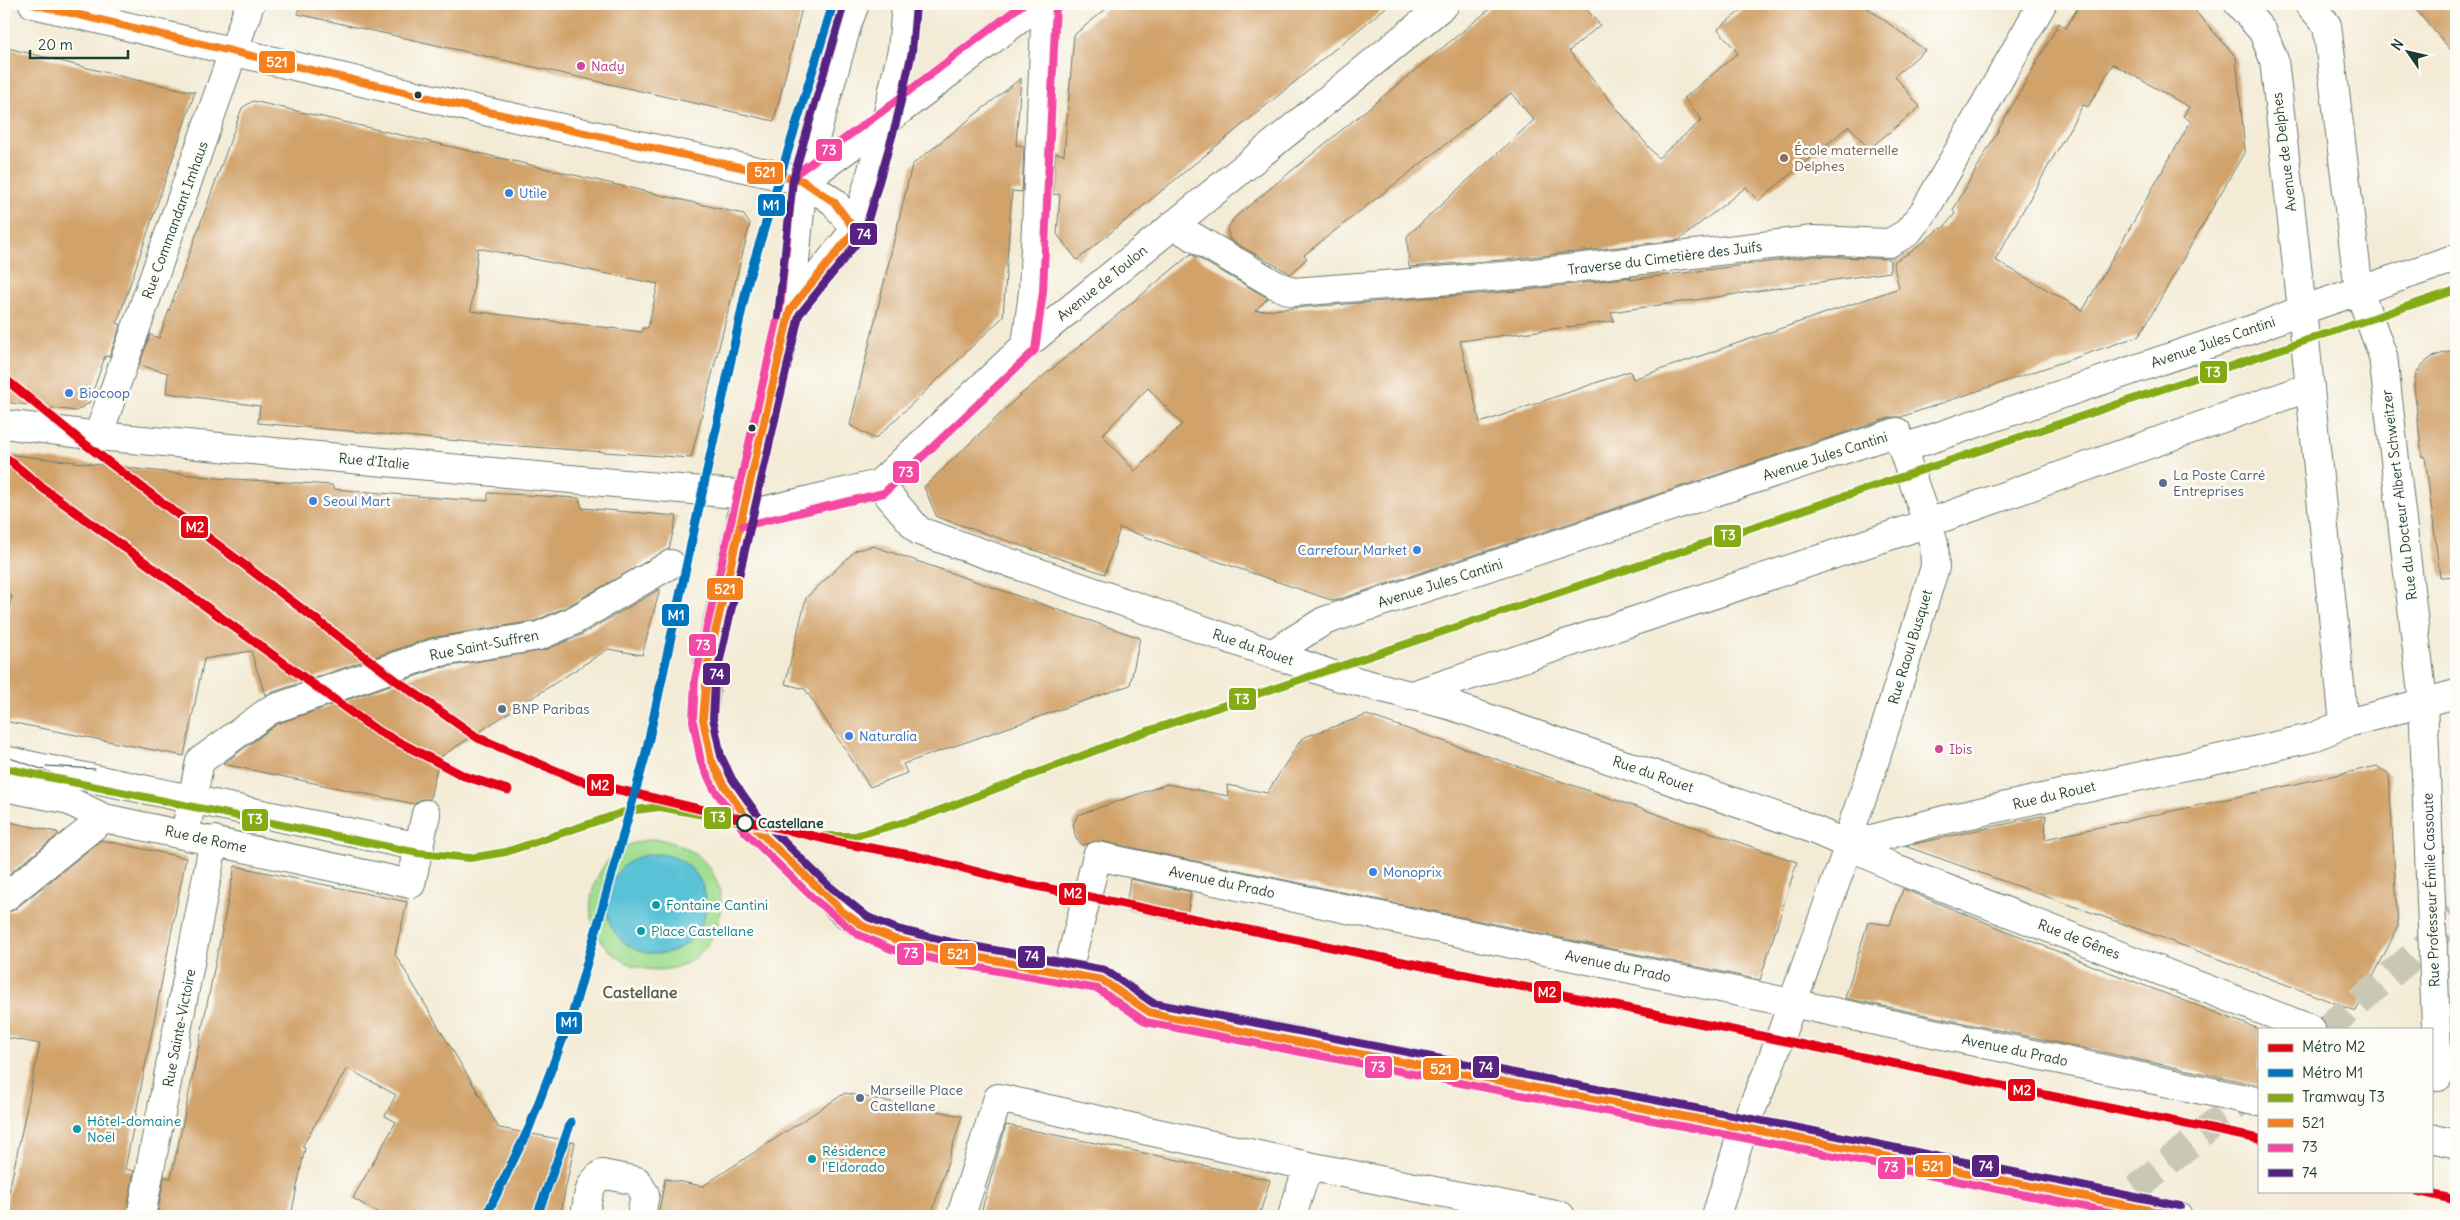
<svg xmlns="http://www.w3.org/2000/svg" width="2460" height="1220" viewBox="0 0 2460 1220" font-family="Delius,sans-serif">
	<rect width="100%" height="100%" fill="#fdfcf7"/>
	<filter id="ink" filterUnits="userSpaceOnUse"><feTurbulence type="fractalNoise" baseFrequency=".02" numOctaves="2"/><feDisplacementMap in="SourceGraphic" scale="10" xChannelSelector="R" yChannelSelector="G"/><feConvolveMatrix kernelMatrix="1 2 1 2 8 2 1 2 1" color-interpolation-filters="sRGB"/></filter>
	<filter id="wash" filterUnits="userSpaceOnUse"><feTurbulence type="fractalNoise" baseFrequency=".0096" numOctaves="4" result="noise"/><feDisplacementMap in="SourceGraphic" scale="20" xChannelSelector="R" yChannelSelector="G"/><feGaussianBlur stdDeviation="1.12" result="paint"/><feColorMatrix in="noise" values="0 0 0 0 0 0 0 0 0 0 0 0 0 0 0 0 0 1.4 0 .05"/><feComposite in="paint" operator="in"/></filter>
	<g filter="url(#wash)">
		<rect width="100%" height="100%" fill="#f3ebd5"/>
		<path fill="#a2de91" stroke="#608e62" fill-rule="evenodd" d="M 658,839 C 759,857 726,982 646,969 C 628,966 613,956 602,942 C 580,913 592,871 619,850 C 631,842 645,840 658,839 ZM 618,873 L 689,942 L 674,951 L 657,954 L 607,902 L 610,886 Z"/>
		<path fill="#5ac2d7" stroke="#3c8086" d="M606 904a50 50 0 1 1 100 0a50 50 0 1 1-100 0Z"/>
		<g id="blocks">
			<path fill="#d1a26a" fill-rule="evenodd" d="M 299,4 L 803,4 L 774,121 L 298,14 Z
				M 1112,4 L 1390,4 L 1077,260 L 1057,234 L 1060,195 L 1053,194 L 1055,153 L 1064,155 L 1074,35 Z
				M 1496,4 L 1582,4 L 1600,25 L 1569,51 L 1658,158 L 1702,120 L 1684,98 L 1738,53 L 1718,29 L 1749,4 L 1862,4 L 1925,50 L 1895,76 L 1920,107 L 1869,149 L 1849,126 L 1758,201 L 1746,187 L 1679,240 L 1514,259 L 1409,267 L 1407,236 L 1534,120 L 1511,93 L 1304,255 L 1307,258 L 1291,274 L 1230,240 L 1227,229 L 1234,218 Z
				M 2080,4 L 2189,4 L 2236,57 L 2245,151 L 2139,336 L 1901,417 L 1892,417 L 1334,601 L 1120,528 L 1105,574 L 937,517 L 924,487 L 1019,396 L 1191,254 L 1268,298 L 1255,311 L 1518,291 L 1632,277 L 1629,280 L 1814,256 L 1890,259 L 1890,272 L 1611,312 L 1614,321 L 1460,341 L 1480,423 L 1630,371 L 1633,379 L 1899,288 L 1893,262 L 1911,252 L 1940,228 L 1942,229 L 1955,214 L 1953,210 L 2059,23 L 2066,28 ZM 2113,64 L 2189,107 L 2183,116 L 2191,121 L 2083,310 L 1995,260 L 2083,105 L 2088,107 ZM 1148,388 L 1182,424 L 1135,471 L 1102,435 Z
				M 2411,4 L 2456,4 L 2456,56 Z
				M 4,47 L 136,80 L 195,92 L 117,323 L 121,325 L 109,357 L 105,356 L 89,403 L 76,411 L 4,402 Z
				M 1021,78 L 1016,145 L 1024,146 L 1022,192 L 1012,191 L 1003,317 L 875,439 L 850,425 L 912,165 Z
				M 253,101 L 743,214 L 750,224 L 691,458 L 504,445 L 258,423 L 260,406 L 166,393 L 168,373 L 139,365 L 150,335 L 159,338 L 242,108 ZM 478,248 L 658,284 L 648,328 L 642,328 L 642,332 L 471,311 Z
				M 2456,349 L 2456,576 L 2440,577 L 2425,456 L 2422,457 L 2414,386 L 2416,374 L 2423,364 L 2432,357 Z
				M 4,454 L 217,478 L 332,485 L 333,489 L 452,499 L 488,501 L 488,493 L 579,498 L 582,508 L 677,516 L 669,549 L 566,607 L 535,621 L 430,638 L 265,695 L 251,651 L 204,659 L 184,756 L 4,721 L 4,635 L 12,596 L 4,595 Z
				M 873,546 L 1140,638 L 1130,685 L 903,764 L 907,773 L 870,787 L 805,689 L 785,684 L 806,598 L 856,550 Z
				M 660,589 L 642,655 L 608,649 L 454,748 L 439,758 L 430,799 L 421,799 L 414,804 L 223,764 L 277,724 L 439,668 L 545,650 L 581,635 Z
				M 1367,715 L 1797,862 L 1760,980 L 1100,841 L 1082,845 L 1076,839 L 1073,824 L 1078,815 L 1167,784 L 1228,796 L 1227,785 L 1267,793 L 1302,738 Z
				M 2377,766 L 2389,775 L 2398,927 L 2356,1011 L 2160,937 L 1905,846 L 2046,815 L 2045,839 Z
				M 4,821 L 57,832 L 58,835 L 4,878 Z
				M 101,840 L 186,858 L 125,1169 L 134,1171 L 126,1216 L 4,1216 L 40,1044 L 4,1037 L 4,913 L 14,910 Z
				M 235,866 L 407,902 L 395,954 L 499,1128 L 575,1142 L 560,1216 L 383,1216 L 353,1198 L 396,1122 L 385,1116 L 396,1095 L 347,1068 L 302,1147 L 305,1148 L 291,1216 L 157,1216 L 164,1177 L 171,1178 L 184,1118 Z
				M 1130,879 L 1191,892 L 1186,922 L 1126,909 Z
				M 1903,889 L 2101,969 L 2259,1029 L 2259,1085 L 1845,998 L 1868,922 L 1890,925 Z
				M 845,1093 L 962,1116 L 931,1216 L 658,1216 L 665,1179 L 703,1186 Z
				M 1006,1125 L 1164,1157 L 1270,1180 L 1259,1216 L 980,1216 Z"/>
		</g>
	</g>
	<g filter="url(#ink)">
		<use href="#blocks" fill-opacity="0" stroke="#697a6c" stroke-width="1"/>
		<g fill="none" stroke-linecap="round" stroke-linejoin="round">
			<path stroke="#c9c8b5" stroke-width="28" stroke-dasharray="28 14" stroke-linecap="butt" d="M 2326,1029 L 2432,940 L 2456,916
				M 2104,1216 L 2259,1086"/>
			<defs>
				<path id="street" d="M 2309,4 L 2327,25 L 2359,291
					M 1173,225 L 1276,285 L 1293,292 L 1516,275 L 1813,240 L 1889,243 L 1907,233 L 1925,210 L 2042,4
					M 1026,345 L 1033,292 L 1046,4
					M 4,424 L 98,436 L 746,495
					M 98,436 L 250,4
					M 1904,448 L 2253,329 L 2302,310 L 2274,60 L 2263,32 L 2239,4
					M 879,484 L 919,531 L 1336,676 L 1452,706 L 1805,826 L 1849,845 L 1898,870 L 2311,1029
					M 741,516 L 879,484 L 1026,345 L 1445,4
					M 1273,653 L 1324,621 L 1897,432 L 1934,544 L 1935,567 L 1872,770 L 1852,826 L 1849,845
					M 1409,696 L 1928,523 L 2310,387
					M 2423,702 L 2438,1077
					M 4,760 L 420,847
					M 4,787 L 65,799 L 104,818 L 411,884 L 426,814
					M 185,834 L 200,761 L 270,710 L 435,653 L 539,636 L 573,621 L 671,564
					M 4,898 L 104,818
					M 1067,974 L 1097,856 L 2259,1102
					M 2431,1138 L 2456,1144
					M 141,1216 L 214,840
					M 585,1216 C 588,1200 587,1184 602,1174 L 637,1181 L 645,1194 L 641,1216
					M 961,1216 L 998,1098 L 1308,1166 L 1561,1216
					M 1292,1216 L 1308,1166"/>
				<path id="secondary" d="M 33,4 L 484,111 L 803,181 L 834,202 L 855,230
					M 855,4 L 848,22 L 803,181 L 790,310 L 708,663 L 703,719 L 711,759 L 723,784 L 751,824 L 842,911 L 863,926 L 894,939 L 949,952 L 1102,980 L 1149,1012 L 1802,1139 L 2178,1216
					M 803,181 L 886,121 L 1039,4
					M 2359,291 L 2383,356 L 2423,702
					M 790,310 L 855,230 L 886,121 L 902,50 L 906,4
					M 2344,724 L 2302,310 L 2456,258
					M 1716,1216 L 1743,1129 L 1768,1071 L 1849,845 L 1944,820 L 2311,738 L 2344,724 L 2456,694"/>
			</defs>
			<use href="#street" stroke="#697a6c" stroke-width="30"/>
			<use href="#secondary" stroke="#697a6c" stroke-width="30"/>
			<use href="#street" stroke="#fff" stroke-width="28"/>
			<use href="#secondary" stroke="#fff" stroke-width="28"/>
			<path stroke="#1f3d34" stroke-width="1" d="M 4,756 L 90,786
				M 46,766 L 95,769"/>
			<defs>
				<path id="bus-1" d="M 33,4 L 484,111 L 803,181 L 834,202 L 855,230 L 790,310 L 708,663 L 703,719 L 711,759 L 723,784 L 751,824 L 842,911 L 863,926 L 894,939 L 949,952 L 1102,980 L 1149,1012 L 1169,1017 L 1802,1139 L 2178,1216"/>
				<path id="bus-2" d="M 1023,4 L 880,113 L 797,173 L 793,178 L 780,308 L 695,679 L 693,721 L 701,762 L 714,789 L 744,831 L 813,898 L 857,934 L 891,949 L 947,962 L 1098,989 L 1146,1022 L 1800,1149 L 2129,1216
					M 743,526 L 884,493 L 1035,350 L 1043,292 L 1056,4"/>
				<path id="bus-3" d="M 916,5 L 912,52 L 896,123 L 864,234 L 799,315 L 715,681 L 713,718 L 721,756 L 732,779 L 759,817 L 827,884 L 868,917 L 897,929 L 951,942 L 1105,970 L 1153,1003 L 1804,1129 L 2180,1206
					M 778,316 L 793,179 L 844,4"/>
			</defs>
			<use href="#bus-1" stroke="#fdfcf7" stroke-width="11"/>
			<use href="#bus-2" stroke="#fdfcf7" stroke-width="11"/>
			<use href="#bus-3" stroke="#fdfcf7" stroke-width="11"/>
			<use href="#bus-1" stroke="#f4811f" stroke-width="8"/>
			<use href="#bus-2" stroke="#f448a3" stroke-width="8"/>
			<use href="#bus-3" stroke="#572381" stroke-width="8"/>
			<defs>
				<path id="tram-1" d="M 4,768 L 418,853 L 470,858 L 506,852 L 627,811 L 660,807 L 818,836 L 855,836 L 922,817 L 1136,735 L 2456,290"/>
			</defs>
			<use href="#tram-1" stroke="#fdfcf7" stroke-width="11"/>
			<use href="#tram-1" stroke="#84ab13" stroke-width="8"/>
			<defs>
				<path id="metro-1" d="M 4,378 L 81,441 L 397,681 L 478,738 L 578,780 L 842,843 L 916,856 L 1017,882 L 2259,1139
					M 4,456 L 44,489 L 376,730 L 464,776 L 508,790
					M 2417,1191 L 2456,1200"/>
				<path id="metro-2" d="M 486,1216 L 529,1128 L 573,1012 L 645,757 L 748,281 L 833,4
					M 537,1216 L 571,1122"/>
			</defs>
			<use href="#metro-1" stroke="#fdfcf7" stroke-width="12"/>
			<use href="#metro-2" stroke="#fdfcf7" stroke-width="12"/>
			<use href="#metro-1" stroke="#e30513" stroke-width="9"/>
			<use href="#metro-2" stroke="#0075be" stroke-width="9"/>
		</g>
	</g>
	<g fill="#d1479c" stroke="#fdfcf7" stroke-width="2">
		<circle cx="581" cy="66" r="5"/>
		<circle cx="1939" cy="749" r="5"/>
	</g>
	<g fill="#1f3d34" stroke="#fdfcf7" stroke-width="2">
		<circle cx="418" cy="95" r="4.5"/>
		<circle cx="752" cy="428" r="4.5"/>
	</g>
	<circle fill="#8d6e63" stroke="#fdfcf7" stroke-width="2" cx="1784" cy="158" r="5"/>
	<g fill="#3f7fe0" stroke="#fdfcf7" stroke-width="2">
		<circle cx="509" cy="193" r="5"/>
		<circle cx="69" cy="393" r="5"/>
		<circle cx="313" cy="501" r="5"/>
		<circle cx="1417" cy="550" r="5"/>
		<circle cx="849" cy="736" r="5"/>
		<circle cx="1373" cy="872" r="5"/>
	</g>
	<g fill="#5c6f8a" stroke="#fdfcf7" stroke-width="2">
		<circle cx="2163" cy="483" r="5"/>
		<circle cx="502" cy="709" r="5"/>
		<circle cx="860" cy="1098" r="5"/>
	</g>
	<circle fill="#fdfcf7" stroke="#1f3d34" stroke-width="2.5" cx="745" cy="823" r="8"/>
	<g fill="#0f9aa8" stroke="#fdfcf7" stroke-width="2">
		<circle cx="656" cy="905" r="5"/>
		<circle cx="641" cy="931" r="5"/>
		<circle cx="77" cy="1129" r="5"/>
		<circle cx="812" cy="1159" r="5"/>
	</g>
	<g text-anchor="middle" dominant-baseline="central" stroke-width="5" stroke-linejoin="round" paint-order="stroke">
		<g font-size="14" fill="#b23c85" stroke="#fdfcf7" text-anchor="start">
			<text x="591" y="66">Nady</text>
			<text x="1949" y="749">Ibis</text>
		</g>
		<g font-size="14" fill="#785e54" stroke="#fdfcf7" text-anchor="start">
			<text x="1794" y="150">École maternelle<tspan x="1794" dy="16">Delphes</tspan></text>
		</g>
		<g font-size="14" fill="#1f3d34" stroke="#fdfcf7">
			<text transform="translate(2284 152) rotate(-97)">Avenue de Delphes</text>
			<text transform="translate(175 220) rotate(-70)">Rue Commandant Imhaus</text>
			<text transform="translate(1665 258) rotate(-7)">Traverse du Cimetière des Juifs</text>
			<text transform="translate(1102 283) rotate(-39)">Avenue de Toulon</text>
			<text transform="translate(2213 342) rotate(-19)">Avenue Jules Cantini</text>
			<text transform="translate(1825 456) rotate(-18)">Avenue Jules Cantini</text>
			<text transform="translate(374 461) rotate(5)">Rue d'Italie</text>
			<text transform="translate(2399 495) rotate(-97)">Rue du Docteur Albert Schweitzer</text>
			<text transform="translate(1440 583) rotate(-18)">Avenue Jules Cantini</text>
			<text transform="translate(484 645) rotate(-11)">Rue Saint-Suffren</text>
			<text transform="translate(1253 647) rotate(19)">Rue du Rouet</text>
			<text transform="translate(1910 647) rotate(-73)">Rue Raoul Busquet</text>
			<text transform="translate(1653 774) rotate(19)">Rue du Rouet</text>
			<text transform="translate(2054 795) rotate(-13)">Rue du Rouet</text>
			<text transform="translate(206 839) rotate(12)">Rue de Rome</text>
			<text transform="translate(1222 882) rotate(12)">Avenue du Prado</text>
			<text transform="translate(2431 890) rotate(-92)">Rue Professeur Émile Cassoute</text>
			<text transform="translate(2079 939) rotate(21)">Rue de Gênes</text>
			<text transform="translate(1618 966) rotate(12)">Avenue du Prado</text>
			<text transform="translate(179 1028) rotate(-79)">Rue Sainte-Victoire</text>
			<text transform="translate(2015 1050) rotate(12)">Avenue du Prado</text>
		</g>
		<g font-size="14" fill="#366cbe" stroke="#fdfcf7" text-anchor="start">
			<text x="519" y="193">Utile</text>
			<text x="79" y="393">Biocoop</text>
			<text x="323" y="501">Seoul Mart</text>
			<text x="1407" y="550" text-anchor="end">Carrefour Market</text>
			<text x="859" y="736">Naturalia</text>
			<text x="1383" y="872">Monoprix</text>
		</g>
		<g font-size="14" fill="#4e5e75" stroke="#fdfcf7" text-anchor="start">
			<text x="2173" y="475">La Poste Carré<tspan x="2173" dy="16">Entreprises</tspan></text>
			<text x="512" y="709">BNP Paribas</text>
			<text x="870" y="1090">Marseille Place<tspan x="870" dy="16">Castellane</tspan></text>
		</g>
		<g font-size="14" font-weight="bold" fill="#1f3d34" stroke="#fdfcf7" text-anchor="start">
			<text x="758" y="823">Castellane</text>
		</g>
		<g font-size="14" fill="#0d838f" stroke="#fdfcf7" text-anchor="start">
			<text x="666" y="905">Fontaine Cantini</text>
			<text x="651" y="931">Place Castellane</text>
			<text x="87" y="1121">Hôtel-domaine<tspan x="87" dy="16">Noël</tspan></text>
			<text x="822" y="1151">Résidence<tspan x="822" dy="16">l'Eldorado</tspan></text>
		</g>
		<g font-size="16" font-weight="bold" fill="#5d6047" stroke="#fdfcf7">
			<text x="640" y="992">Castellane</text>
		</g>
	</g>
	<g stroke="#fdfcf7" stroke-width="2">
		<rect x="258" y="50" width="38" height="24" rx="5" fill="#f4811f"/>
		<rect x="815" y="138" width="28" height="24" rx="5" fill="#f448a3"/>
		<rect x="746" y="161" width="38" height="24" rx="5" fill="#f4811f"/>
		<rect x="757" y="193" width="29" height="24" rx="5" fill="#0075be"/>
		<rect x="849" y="222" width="29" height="24" rx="5" fill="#572381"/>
		<rect x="2199" y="360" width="29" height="24" rx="5" fill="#84ab13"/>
		<rect x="892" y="460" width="28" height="24" rx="5" fill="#f448a3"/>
		<rect x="180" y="515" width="29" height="24" rx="5" fill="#e30513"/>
		<rect x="1713" y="524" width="29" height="24" rx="5" fill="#84ab13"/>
		<rect x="706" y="577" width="38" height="24" rx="5" fill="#f4811f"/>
		<rect x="661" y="603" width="29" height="24" rx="5" fill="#0075be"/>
		<rect x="688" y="633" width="29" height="24" rx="5" fill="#f448a3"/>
		<rect x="702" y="662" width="29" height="24" rx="5" fill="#572381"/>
		<rect x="1228" y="687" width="29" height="24" rx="5" fill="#84ab13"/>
		<rect x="586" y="773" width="29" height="24" rx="5" fill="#e30513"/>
		<rect x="703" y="806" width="29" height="24" rx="5" fill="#84ab13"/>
		<rect x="241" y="808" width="28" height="24" rx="5" fill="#84ab13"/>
		<rect x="1058" y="882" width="29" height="24" rx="5" fill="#e30513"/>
		<rect x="896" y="942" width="29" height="24" rx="5" fill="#f448a3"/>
		<rect x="939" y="942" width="38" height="24" rx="5" fill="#f4811f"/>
		<rect x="1017" y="945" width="29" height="24" rx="5" fill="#572381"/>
		<rect x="1533" y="980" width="29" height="24" rx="5" fill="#e30513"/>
		<rect x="555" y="1011" width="28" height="24" rx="5" fill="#0075be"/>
		<rect x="1364" y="1055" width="29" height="24" rx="5" fill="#f448a3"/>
		<rect x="1472" y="1055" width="28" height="24" rx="5" fill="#572381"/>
		<rect x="1422" y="1057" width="38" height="24" rx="5" fill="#f4811f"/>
		<rect x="2007" y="1078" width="29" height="24" rx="5" fill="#e30513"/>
		<rect x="1914" y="1154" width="38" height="24" rx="5" fill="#f4811f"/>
		<rect x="1971" y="1154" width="29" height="24" rx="5" fill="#572381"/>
		<rect x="1877" y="1156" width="29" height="24" rx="5" fill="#f448a3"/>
	</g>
	<g font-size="14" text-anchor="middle" font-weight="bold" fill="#fff">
		<text x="277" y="67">521</text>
		<text x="829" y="155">73</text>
		<text x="765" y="177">521</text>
		<text x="771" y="210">M1</text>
		<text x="864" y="239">74</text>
		<text x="2213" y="377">T3</text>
		<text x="906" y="477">73</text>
		<text x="195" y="532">M2</text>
		<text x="1728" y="540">T3</text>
		<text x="725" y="594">521</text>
		<text x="676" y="620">M1</text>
		<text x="703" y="650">73</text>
		<text x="717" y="679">74</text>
		<text x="1242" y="704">T3</text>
		<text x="600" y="790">M2</text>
		<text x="718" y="822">T3</text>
		<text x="255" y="824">T3</text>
		<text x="1073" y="898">M2</text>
		<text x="911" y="958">73</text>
		<text x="958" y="959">521</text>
		<text x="1032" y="961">74</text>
		<text x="1547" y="997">M2</text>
		<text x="569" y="1027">M1</text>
		<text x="1378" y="1072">73</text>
		<text x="1486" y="1072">74</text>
		<text x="1441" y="1074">521</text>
		<text x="2022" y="1095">M2</text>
		<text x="1933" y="1171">521</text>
		<text x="1986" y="1171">74</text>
		<text x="1891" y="1172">73</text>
	</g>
	<rect width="2460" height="1220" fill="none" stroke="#fdfcf7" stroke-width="20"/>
	<rect x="2258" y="1028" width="175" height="165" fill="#fdfcf7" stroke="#a4b0a9"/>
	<rect x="2268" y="1044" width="25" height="8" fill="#e30513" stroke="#a4b0a9"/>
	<text x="2302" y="1052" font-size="15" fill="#1f3d34">Métro M2</text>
	<rect x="2268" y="1069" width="25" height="8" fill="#0075be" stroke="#a4b0a9"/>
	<text x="2302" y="1078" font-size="15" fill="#1f3d34">Métro M1</text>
	<rect x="2268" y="1094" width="25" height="8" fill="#84ab13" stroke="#a4b0a9"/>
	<text x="2302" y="1102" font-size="15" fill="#1f3d34">Tramway T3</text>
	<rect x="2268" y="1119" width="25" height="8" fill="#f4811f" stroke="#a4b0a9"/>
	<text x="2302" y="1128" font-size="15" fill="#1f3d34">521</text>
	<rect x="2268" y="1144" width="25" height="8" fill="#f448a3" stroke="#a4b0a9"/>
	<text x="2302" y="1152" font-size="15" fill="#1f3d34">73</text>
	<rect x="2268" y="1169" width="25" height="8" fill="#572381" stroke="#a4b0a9"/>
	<text x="2302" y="1178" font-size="15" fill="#1f3d34">74</text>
	<g transform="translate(2408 52) rotate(304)" stroke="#fdfcf7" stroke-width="4" paint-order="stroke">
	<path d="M0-4L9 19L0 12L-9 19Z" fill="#1f3d34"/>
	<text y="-8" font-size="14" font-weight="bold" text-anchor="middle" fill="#1f3d34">N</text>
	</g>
	<path d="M30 50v8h98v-8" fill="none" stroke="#1f3d34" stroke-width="2.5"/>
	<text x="38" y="50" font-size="15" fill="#1f3d34" stroke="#fdfcf7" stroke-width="4" paint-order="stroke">20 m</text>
</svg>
